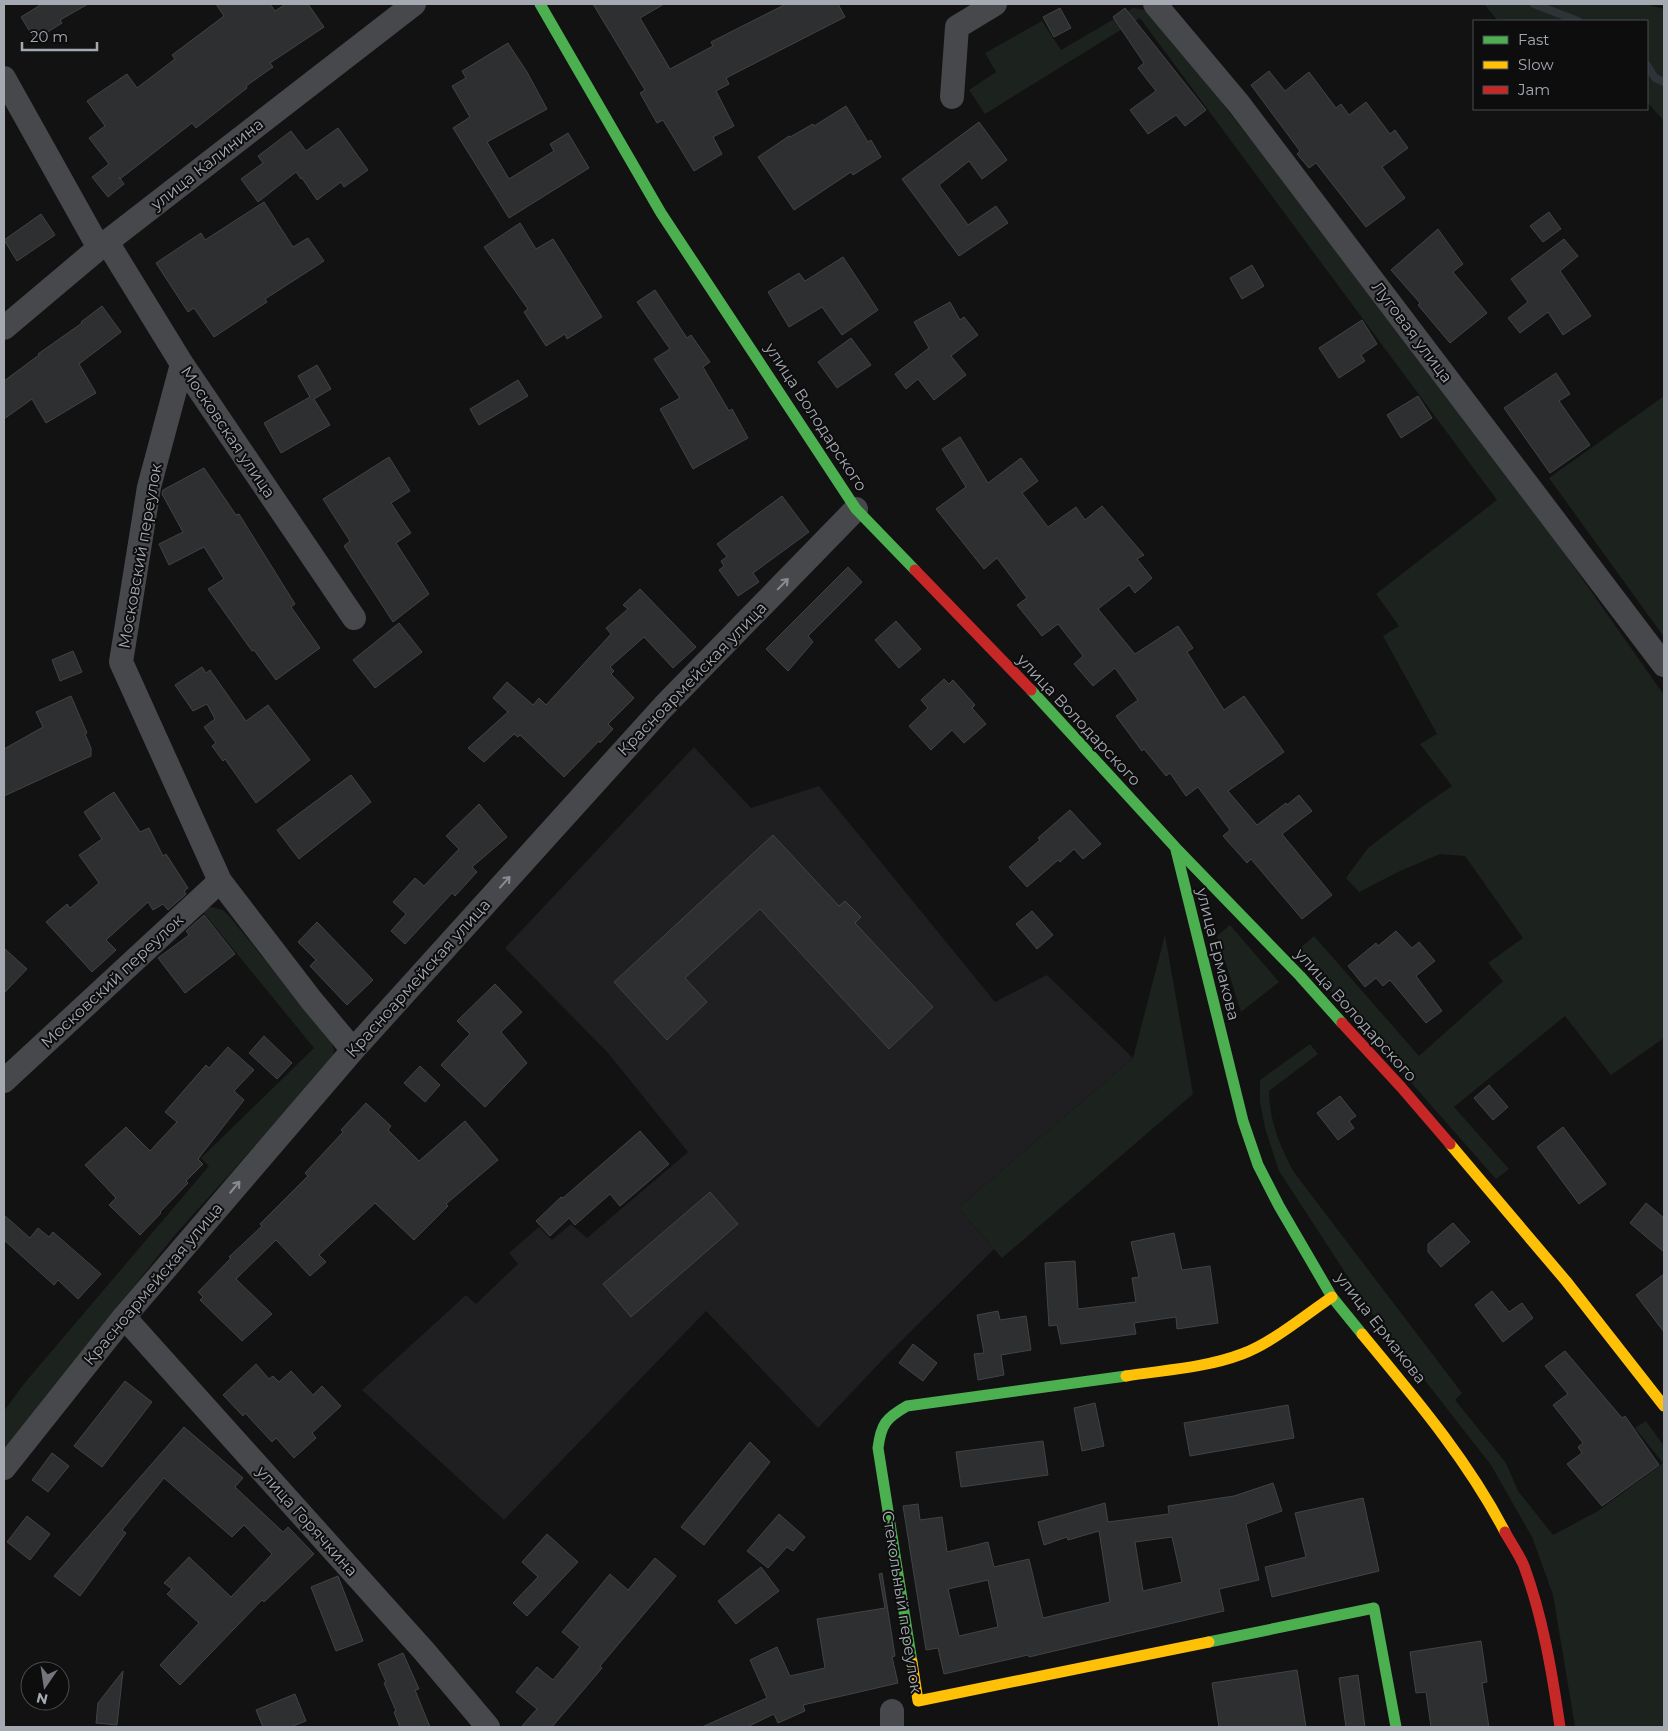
<svg xmlns="http://www.w3.org/2000/svg" width="1668" height="1731" viewBox="0 0 1668 1731" font-family="Montserrat,sans-serif">
	<rect width="100%" height="100%" fill="#121213"/>
	<path fill="#1f1f21" d="M 694,747 L 751,808 L 819,786 L 995,1002 L 1047,975 L 1133,1058 L 958,1208 L 994,1249 L 887,1355 L 818,1428 L 706,1311 L 504,1520 L 362,1390 L 466,1295 L 476,1304 L 518,1264 L 509,1253 L 539,1227 L 552,1240 L 571,1224 L 587,1238 L 688,1152 L 608,1053 L 505,948 Z"/>
	<path fill="#1c221d" d="M 1484,4 L 1646,4 L 1664,9 L 1664,121 L 1647,102 L 1647,21 L 1498,21 Z
		M 1133,8 L 1145,10 L 1155,16 L 1333,246 L 1522,493 L 1664,695 L 1664,1038 L 1611,1075 L 1565,1016 L 1454,1107 L 1509,1169 L 1496,1179 L 1296,952 L 1314,936 L 1419,1056 L 1503,981 L 1488,963 L 1523,938 L 1465,856 L 1440,854 L 1400,871 L 1359,892 L 1346,878 L 1368,848 L 1423,806 L 1452,786 L 1420,744 L 1437,734 L 1383,636 L 1399,626 L 1376,594 L 1497,500 L 1140,18 L 985,114 L 969,90 L 996,72 L 985,53 L 1042,21 L 1061,50 Z
		M 1664,396 L 1664,637 L 1549,478 Z
		M 211,907 L 223,910 L 230,917 L 331,1041 L 334,1050 L 332,1060 L 174,1236 L 4,1450 L 4,1411 L 23,1385 L 209,1166 L 201,1158 L 314,1048 L 202,911 Z
		M 1230,925 L 1279,982 L 1241,1012 L 1217,936 Z
		M 1165,935 L 1193,1094 L 1002,1258 L 958,1208 L 1133,1058 Z
		M 1310,1044 L 1318,1054 L 1269,1091 C 1270,1123 1279,1143 1293,1171 L 1462,1393 L 1455,1400 L 1506,1463 L 1518,1491 L 1553,1535 L 1598,1511 L 1663,1463 L 1635,1428 L 1646,1421 L 1664,1446 L 1664,1727 L 1575,1727 L 1553,1595 L 1532,1537 L 1491,1465 L 1369,1309 L 1279,1171 L 1265,1128 L 1260,1102 L 1260,1080 Z"/>
	<g fill="none" stroke-linecap="round" stroke-linejoin="round">
		<path stroke="#2c3438" stroke-width="8" d="M 1534,4 L 1578,21
			M 1647,65 L 1655,78 L 1664,82"/>
	</g>
	<path fill="#2e2f30" stroke="#424346" fill-rule="evenodd" d="M 42,4 L 88,4 L 60,20 L 62,23 L 35,40 L 21,17 Z
		M 216,4 L 270,4 L 275,11 L 286,4 L 308,4 L 324,27 L 270,63 L 273,67 L 246,86 L 247,88 L 196,128 L 192,123 L 120,179 L 119,177 L 124,184 L 108,197 L 92,177 L 109,164 L 89,138 L 105,126 L 87,101 L 127,74 L 137,88 L 175,59 L 172,55 L 224,16 Z
		M 593,4 L 664,4 L 640,18 L 670,69 L 713,46 L 711,42 L 786,4 L 838,4 L 845,17 L 726,78 L 729,84 L 716,91 L 734,126 L 713,137 L 722,154 L 694,171 L 663,120 L 657,123 L 640,93 L 645,90 Z
		M 1060,8 L 1071,28 L 1054,37 L 1043,17 Z
		M 1125,8 L 1206,110 L 1185,126 L 1176,115 L 1148,134 L 1130,110 L 1156,91 L 1138,68 L 1144,63 L 1113,17 Z
		M 508,43 L 527,72 L 547,109 L 487,142 L 509,179 L 554,151 L 550,144 L 568,133 L 589,168 L 509,218 L 453,128 L 470,117 L 452,86 L 466,78 L 462,71 Z
		M 1269,71 L 1285,91 L 1309,72 L 1336,108 L 1341,104 L 1349,115 L 1366,102 L 1390,134 L 1395,130 L 1408,148 L 1382,167 L 1405,198 L 1366,227 L 1316,163 L 1309,168 L 1297,154 L 1300,151 L 1251,85 Z
		M 846,106 L 868,142 L 871,140 L 881,157 L 853,175 L 851,172 L 794,210 L 758,157 L 789,136 L 790,137 L 813,124 L 814,126 Z
		M 979,122 L 1007,160 L 982,179 L 969,161 L 939,185 L 968,225 L 996,206 L 1008,223 L 959,256 L 902,179 Z
		M 338,128 L 368,170 L 344,187 L 341,182 L 317,200 L 302,178 L 301,179 L 296,172 L 258,202 L 241,179 L 263,163 L 258,156 L 291,131 L 306,151 Z
		M 264,202 L 293,247 L 308,238 L 324,261 L 265,299 L 267,302 L 214,337 L 194,308 L 188,312 L 156,263 L 201,233 L 205,240 Z
		M 1549,212 L 1561,229 L 1543,242 L 1530,226 Z
		M 41,214 L 55,235 L 17,261 L 4,240 Z
		M 520,223 L 536,249 L 553,239 L 602,317 L 567,339 L 565,334 L 546,346 L 524,312 L 528,309 L 484,247 Z
		M 1438,229 L 1463,264 L 1453,272 L 1487,313 L 1450,343 L 1418,305 L 1420,303 L 1391,270 Z
		M 1564,239 L 1578,256 L 1560,271 L 1591,316 L 1563,335 L 1548,312 L 1520,333 L 1508,318 L 1528,302 L 1511,279 Z
		M 843,257 L 878,310 L 842,335 L 822,307 L 789,327 L 768,292 L 799,273 L 805,281 Z
		M 1252,265 L 1264,286 L 1242,299 L 1230,278 Z
		M 655,290 L 687,338 L 691,335 L 710,362 L 703,367 L 729,411 L 732,409 L 748,438 L 693,469 L 660,409 L 680,398 L 654,359 L 670,349 L 637,302 Z
		M 950,302 L 960,320 L 964,317 L 978,335 L 951,356 L 966,375 L 934,400 L 918,379 L 906,389 L 895,374 L 929,348 L 914,322 Z
		M 102,306 L 121,332 L 79,364 L 96,393 L 46,423 L 32,399 L 4,419 L 4,381 L 39,355 L 38,354 L 82,323 L 81,322 Z
		M 1362,320 L 1377,344 L 1361,355 L 1365,361 L 1339,378 L 1319,348 Z
		M 851,338 L 871,365 L 837,388 L 818,362 Z
		M 317,365 L 331,389 L 314,399 L 330,425 L 281,453 L 264,423 L 310,397 L 298,376 Z
		M 1556,373 L 1570,394 L 1559,401 L 1590,445 L 1550,473 L 1504,408 Z
		M 518,380 L 528,396 L 479,425 L 470,409 Z
		M 1418,396 L 1432,418 L 1401,438 L 1387,415 Z
		M 960,437 L 988,483 L 1021,458 L 1038,481 L 1022,493 L 1048,527 L 1076,507 L 1085,520 L 1102,506 L 1144,555 L 1137,559 L 1152,578 L 1135,593 L 1129,585 L 1098,609 L 1135,654 L 1178,626 L 1193,648 L 1187,652 L 1224,710 L 1244,696 L 1284,752 L 1228,791 L 1257,825 L 1286,803 L 1287,805 L 1299,795 L 1312,811 L 1282,834 L 1332,895 L 1302,919 L 1251,859 L 1247,863 L 1223,836 L 1230,830 L 1198,787 L 1186,796 L 1170,773 L 1166,776 L 1144,749 L 1142,751 L 1116,716 L 1138,700 L 1115,668 L 1093,686 L 1074,664 L 1083,656 L 1058,624 L 1042,636 L 1017,605 L 1027,598 L 997,558 L 984,569 L 936,509 L 966,487 L 942,449 Z
		M 389,457 L 410,491 L 391,503 L 411,533 L 396,543 L 429,594 L 393,622 L 344,546 L 350,541 L 323,499 Z
		M 204,468 L 236,515 L 239,514 L 295,604 L 291,607 L 320,648 L 276,680 L 254,650 L 252,651 L 208,589 L 224,579 L 204,547 L 169,565 L 159,544 L 183,532 L 162,494 L 163,490 Z
		M 782,496 L 809,532 L 753,573 L 759,582 L 738,596 L 719,570 L 724,566 L 721,561 L 727,557 L 717,544 Z
		M 848,567 L 862,582 L 808,636 L 813,642 L 788,671 L 766,649 Z
		M 640,589 L 696,647 L 673,668 L 644,637 L 610,667 L 614,671 L 611,674 L 634,698 L 608,724 L 613,729 L 600,743 L 599,741 L 564,777 L 520,735 L 518,737 L 514,734 L 484,762 L 468,748 L 508,712 L 493,698 L 507,682 L 533,705 L 539,698 L 546,705 L 611,634 L 606,628 L 628,609 L 623,605 Z
		M 896,621 L 921,649 L 899,668 L 875,640 Z
		M 399,623 L 422,652 L 375,688 L 353,660 Z
		M 73,651 L 82,672 L 60,681 L 52,660 Z
		M 202,667 L 206,673 L 210,670 L 246,721 L 268,705 L 310,760 L 256,803 L 225,759 L 223,761 L 212,746 L 216,743 L 204,727 L 215,719 L 207,704 L 193,711 L 175,685 Z
		M 944,679 L 949,684 L 953,680 L 975,705 L 972,708 L 986,724 L 964,743 L 952,730 L 931,750 L 909,726 L 928,708 L 921,700 Z
		M 71,696 L 87,733 L 85,734 L 91,748 L 91,756 L 4,796 L 4,749 L 43,727 L 36,712 Z
		M 351,775 L 371,802 L 299,859 L 277,830 Z
		M 114,792 L 140,832 L 149,828 L 163,856 L 166,854 L 188,888 L 184,891 L 186,894 L 168,910 L 163,904 L 153,910 L 148,902 L 106,940 L 116,950 L 92,972 L 46,922 L 67,904 L 70,908 L 99,883 L 79,855 L 102,839 L 84,812 Z
		M 479,804 L 507,837 L 472,867 L 477,872 L 455,896 L 452,893 L 405,944 L 391,931 L 406,914 L 393,902 L 415,878 L 424,886 L 459,849 L 446,836 Z
		M 1070,810 L 1101,844 L 1083,859 L 1074,849 L 1060,862 L 1058,860 L 1027,887 L 1009,867 L 1040,840 L 1038,838 Z
		M 773,835 L 839,906 L 845,901 L 861,917 L 855,923 L 933,1007 L 889,1049 L 760,909 L 685,978 L 707,1002 L 667,1040 L 614,982 Z
		M 1032,911 L 1053,935 L 1037,949 L 1016,924 Z
		M 204,915 L 235,954 L 185,993 L 158,958 L 189,935 L 186,931 Z
		M 317,922 L 373,980 L 347,1005 L 310,966 L 316,960 L 298,942 Z
		M 1396,931 L 1412,948 L 1419,942 L 1435,961 L 1416,976 L 1442,1011 L 1426,1023 L 1390,980 L 1383,986 L 1376,978 L 1365,987 L 1348,966 L 1376,943 L 1378,946 Z
		M 4,948 L 27,969 L 4,993 Z
		M 495,984 L 522,1012 L 501,1032 L 527,1063 L 485,1107 L 441,1065 L 470,1034 L 457,1021 Z
		M 264,1036 L 292,1063 L 277,1079 L 249,1053 Z
		M 228,1047 L 254,1070 L 234,1091 L 244,1100 L 198,1159 L 203,1164 L 186,1181 L 188,1183 L 160,1212 L 161,1213 L 140,1235 L 109,1205 L 116,1198 L 85,1165 L 126,1127 L 150,1151 L 177,1122 L 165,1112 L 206,1065 L 209,1068 Z
		M 420,1066 L 440,1085 L 425,1102 L 404,1083 Z
		M 1489,1085 L 1508,1107 L 1493,1120 L 1474,1098 Z
		M 1340,1096 L 1356,1116 L 1349,1121 L 1354,1128 L 1338,1140 L 1317,1113 Z
		M 366,1103 L 391,1126 L 388,1130 L 419,1161 L 465,1121 L 498,1160 L 446,1204 L 448,1206 L 414,1240 L 375,1203 L 319,1255 L 326,1262 L 310,1276 L 276,1240 L 236,1279 L 272,1314 L 242,1341 L 200,1300 L 203,1297 L 198,1292 L 231,1258 L 229,1257 L 262,1226 L 260,1224 L 308,1176 L 305,1173 L 343,1132 L 341,1130 Z
		M 1563,1127 L 1606,1184 L 1579,1204 L 1537,1147 Z
		M 640,1131 L 669,1164 L 620,1206 L 610,1194 L 575,1225 L 569,1218 L 550,1236 L 536,1221 L 561,1197 L 563,1198 Z
		M 710,1192 L 738,1224 L 631,1317 L 603,1284 Z
		M 1646,1203 L 1664,1218 L 1664,1252 L 1630,1223 Z
		M 4,1215 L 30,1238 L 38,1228 L 49,1237 L 53,1232 L 101,1274 L 78,1299 L 58,1280 L 54,1285 L 4,1240 Z
		M 1453,1223 L 1470,1242 L 1441,1267 L 1428,1252 L 1428,1244 Z
		M 1174,1233 L 1182,1270 L 1210,1266 L 1218,1323 L 1177,1329 L 1176,1317 L 1134,1323 L 1136,1334 L 1061,1344 L 1057,1325 L 1049,1326 L 1045,1263 L 1075,1261 L 1078,1309 L 1136,1302 L 1132,1278 L 1139,1277 L 1131,1242 Z
		M 1664,1274 L 1664,1332 L 1636,1295 Z
		M 1492,1291 L 1509,1312 L 1522,1303 L 1533,1318 L 1503,1342 L 1475,1305 Z
		M 998,1311 L 1000,1320 L 1026,1316 L 1031,1350 L 1001,1355 L 1004,1375 L 978,1380 L 974,1354 L 984,1353 L 977,1315 Z
		M 913,1344 L 937,1363 L 923,1381 L 899,1363 Z
		M 1565,1351 L 1622,1418 L 1625,1416 L 1659,1465 L 1602,1506 L 1567,1464 L 1582,1453 L 1578,1447 L 1583,1443 L 1553,1405 L 1568,1394 L 1545,1366 Z
		M 256,1364 L 269,1379 L 273,1376 L 279,1382 L 291,1371 L 313,1395 L 322,1386 L 341,1406 L 312,1433 L 316,1438 L 294,1458 L 276,1438 L 272,1442 L 245,1413 L 243,1416 L 223,1395 Z
		M 125,1381 L 152,1402 L 102,1467 L 74,1446 Z
		M 1095,1403 L 1104,1446 L 1082,1451 L 1074,1408 Z
		M 1288,1405 L 1294,1438 L 1190,1456 L 1184,1423 Z
		M 184,1427 L 243,1478 L 235,1487 L 283,1532 L 288,1527 L 314,1554 L 264,1602 L 262,1600 L 180,1685 L 160,1665 L 199,1623 L 167,1594 L 172,1589 L 164,1583 L 189,1557 L 231,1597 L 272,1554 L 244,1525 L 232,1537 L 164,1478 L 122,1530 L 126,1533 L 80,1596 L 54,1576 Z
		M 1043,1441 L 1048,1475 L 961,1487 L 956,1452 Z
		M 750,1442 L 770,1462 L 704,1545 L 681,1527 Z
		M 52,1453 L 69,1466 L 48,1492 L 32,1480 Z
		M 1273,1483 L 1282,1511 L 1246,1524 L 1259,1580 L 1219,1589 L 1224,1611 L 1029,1657 L 1028,1655 L 944,1674 L 938,1648 L 926,1650 L 903,1506 L 918,1504 L 920,1520 L 942,1517 L 947,1552 L 988,1542 L 994,1567 L 1029,1559 L 1043,1618 L 1110,1602 L 1099,1531 L 1068,1540 L 1067,1537 L 1044,1545 L 1038,1522 L 1105,1503 L 1108,1522 L 1169,1514 L 1168,1506 L 1234,1496 ZM 1172,1537 L 1182,1582 L 1143,1591 L 1135,1542 ZM 988,1580 L 998,1627 L 959,1636 L 948,1589 Z
		M 1363,1498 L 1379,1571 L 1272,1597 L 1265,1567 L 1306,1557 L 1295,1513 Z
		M 779,1514 L 805,1537 L 793,1551 L 787,1547 L 768,1568 L 747,1551 Z
		M 27,1516 L 50,1534 L 30,1560 L 7,1542 Z
		M 547,1534 L 578,1562 L 527,1616 L 513,1603 L 538,1577 L 522,1562 Z
		M 655,1558 L 676,1576 L 600,1666 L 602,1668 L 552,1727 L 521,1727 L 537,1709 L 516,1692 L 537,1667 L 553,1680 L 580,1647 L 562,1632 L 610,1574 L 628,1590 Z
		M 761,1567 L 779,1591 L 736,1624 L 718,1601 Z
		M 882,1573 L 895,1656 L 892,1657 L 898,1683 L 803,1705 L 805,1711 L 778,1723 L 774,1714 L 747,1727 L 702,1727 L 767,1698 L 750,1660 L 777,1647 L 790,1676 L 825,1668 L 817,1619 L 885,1608 L 879,1574 Z
		M 338,1576 L 363,1641 L 336,1651 L 311,1587 Z
		M 1481,1641 L 1487,1682 L 1482,1683 L 1489,1727 L 1431,1727 L 1426,1692 L 1416,1693 L 1410,1652 Z
		M 403,1653 L 419,1689 L 415,1690 L 430,1727 L 400,1727 L 394,1712 L 396,1711 L 384,1683 L 386,1682 L 378,1664 Z
		M 1297,1670 L 1306,1727 L 1219,1727 L 1212,1683 Z
		M 123,1671 L 117,1725 L 96,1723 L 98,1703 Z
		M 1358,1675 L 1365,1727 L 1346,1727 L 1339,1678 Z
		M 295,1694 L 306,1721 L 290,1727 L 263,1727 L 256,1710 Z"/>
	<g fill="none" stroke-linecap="round" stroke-linejoin="round">
		<path stroke="#47484b" stroke-width="24" d="M 1155,4 L 1239,104 L 1664,665
			M 4,78 L 99,248
			M 952,97 L 957,27 L 995,4
			M 107,242 L 182,364 L 354,618
			M 4,328 L 99,248 L 414,4
			M 182,364 L 149,487 L 121,662 L 220,881 L 312,1001 L 353,1050
			M 4,1081 L 220,881
			M 124,1317 L 424,1651 L 488,1727
			M 4,1468 L 124,1317 L 353,1050 L 664,706 L 856,509
			M 892,1711 L 892,1727"/>
		<path stroke="#4caf50" stroke-width="11" d="M 540,4 L 661,213 L 856,509 L 915,570
			M 1031,690 L 1176,848 L 1300,976 L 1342,1023
			M 1176,850 L 1243,1121 L 1258,1165 L 1279,1206 L 1332,1297 L 1362,1334
			M 1209,1642 L 1374,1608 L 1396,1727
			M 912,1662 L 878,1448 C 881,1424 886,1418 907,1406 L 1126,1376"/>
		<path stroke="#ffc107" stroke-width="11" d="M 1450,1144 L 1566,1281 L 1664,1406
			M 1362,1334 C 1414,1397 1467,1459 1505,1532
			M 1126,1376 C 1164,1370 1205,1368 1242,1354 C 1272,1343 1305,1315 1332,1297
			M 912,1662 L 918,1701 L 1209,1642"/>
		<path stroke="#c62828" stroke-width="11" d="M 915,570 L 1031,690
			M 1342,1023 L 1401,1087 L 1450,1144
			M 1505,1532 C 1511,1543 1519,1554 1524,1566 C 1543,1618 1552,1672 1560,1727"/>
	</g>
	<defs><path id="oneway-shaft" d="M-6 0H5M1.5-3L5.5 0L1.5 3" fill="none" stroke-width="1.6" stroke-linecap="round" stroke-linejoin="round" transform="scale(1.25)"/></defs>
	<g stroke="#898d93">
		<use href="#oneway-shaft" transform="translate(783 584) rotate(-46)"/>
		<use href="#oneway-shaft" transform="translate(505 882) rotate(-48)"/>
		<use href="#oneway-shaft" transform="translate(235 1187) rotate(-50)"/>
	</g>
	<g text-anchor="middle" dominant-baseline="central" stroke-width="4" stroke-linejoin="round" paint-order="stroke">
		<g font-size="16" fill="#a5aab2" stroke="#0d0d0e">
			<text transform="translate(207 164) rotate(-38)">улица Калинина</text>
			<text transform="translate(1412 332) rotate(53)">Луговая улица</text>
			<text transform="translate(816 417) rotate(57)">улица Володарского</text>
			<text transform="translate(228 432) rotate(56)">Московская улица</text>
			<text transform="translate(140 556) rotate(-80)">Московский переулок</text>
			<text transform="translate(692 679) rotate(-46)">Красноармейская улица</text>
			<text transform="translate(1079 720) rotate(47)">улица Володарского</text>
			<text transform="translate(1218 954) rotate(76)">улица Ермакова</text>
			<text transform="translate(418 978) rotate(-48)">Красноармейская улица</text>
			<text transform="translate(112 981) rotate(-43)">Московский переулок</text>
			<text transform="translate(1356 1015) rotate(48)">улица Володарского</text>
			<text transform="translate(153 1284) rotate(-50)">Красноармейская улица</text>
			<text transform="translate(1381 1328) rotate(52)">улица Ермакова</text>
			<text transform="translate(307 1521) rotate(48)">улица Горячкина</text>
			<text transform="translate(902 1602) rotate(81)">Стекольный переулок</text>
		</g>
	</g>
	<rect width="1668" height="1731" fill="none" stroke="#a5aab2" stroke-width="10"/>
	<rect x="1473" y="20" width="175" height="90" fill="#0d0d0e" stroke="#4a4c50"/>
	<rect x="1483" y="36" width="25" height="8" fill="#4caf50" stroke="#4a4c50"/>
	<text x="1518" y="45" font-size="15" fill="#a5aab2">Fast</text>
	<rect x="1483" y="61" width="25" height="8" fill="#ffc107" stroke="#4a4c50"/>
	<text x="1518" y="70" font-size="15" fill="#a5aab2">Slow</text>
	<rect x="1483" y="86" width="25" height="8" fill="#c62828" stroke="#4a4c50"/>
	<text x="1518" y="95" font-size="15" fill="#a5aab2">Jam</text>
	<g transform="translate(45 1686) rotate(193)"><circle r="24" fill="#0d0d0e" stroke="#4a4c50"/>
	<path d="M0-4L9 19L0 12L-9 19Z" fill="#72757a"/>
	<text y="-8" font-size="14" font-weight="bold" text-anchor="middle" fill="#a5aab2">N</text>
	</g>
	<path d="M22 42v8h75v-8" fill="none" stroke="#a5aab2" stroke-width="2.5"/>
	<text x="30" y="42" font-size="15" fill="#a5aab2" stroke="#0d0d0e" stroke-width="4" paint-order="stroke">20 m</text>
</svg>
